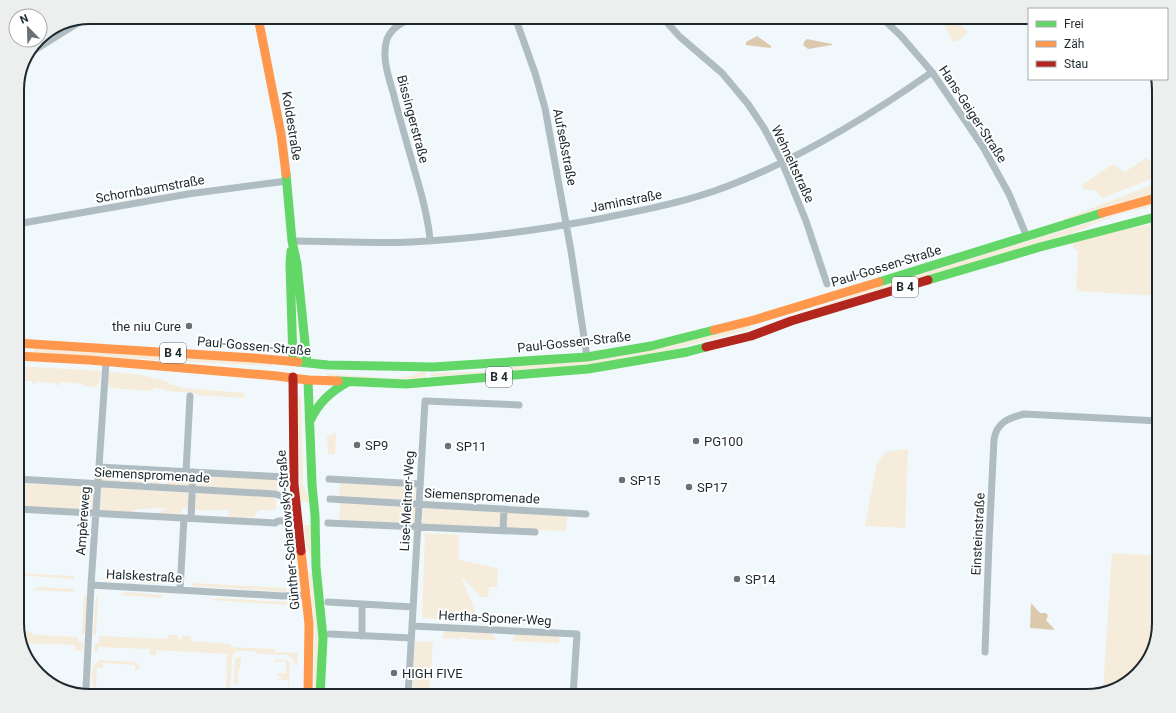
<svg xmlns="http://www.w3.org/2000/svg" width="1176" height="713" viewBox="0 0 1176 713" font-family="Roboto,sans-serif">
	<rect width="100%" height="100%" fill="#f0f8fb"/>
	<path fill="#f6ecdb" d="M 941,17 L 954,17 L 968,32 L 958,41 L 953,42 Z
		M 1146,158 L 1157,165 L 1159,163 L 1159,176 L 1102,198 L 1096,190 L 1084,190 L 1082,185 L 1113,164 L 1125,172 Z
		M 1159,182 L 1159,193 L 1063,221 L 1064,219 Z
		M 1159,201 L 1159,204 L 1113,216 L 1073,233 L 777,320 L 840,300 L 861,292 Z
		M 1159,223 L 1159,296 L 1076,291 L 1078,250 L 1073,248 L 1073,242 L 1126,229 Z
		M 750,326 L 751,329 L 666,351 L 585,365 L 431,377 L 430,375 L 431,374 L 435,373 L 500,371 L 512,367 Z
		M 34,348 L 272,363 L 272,366 L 34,353 Z
		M 17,366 L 101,371 L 99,384 L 94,387 L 83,386 L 83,384 L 60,382 L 59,385 L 56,385 L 56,383 L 36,382 L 36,384 L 33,384 L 32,381 L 17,381 Z
		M 423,370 L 426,372 L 426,379 L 326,377 L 326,374 L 393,378 L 412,376 Z
		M 109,372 L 137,374 L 159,379 L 182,388 L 245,393 L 244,398 L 196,395 L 196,393 L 165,391 L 164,389 L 153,388 L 153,391 L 112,388 L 109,386 L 107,382 Z
		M 298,397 L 301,397 L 301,400 L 303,484 L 310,502 L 301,502 L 300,493 Z
		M 336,433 L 335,454 L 328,454 L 327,436 Z
		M 908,449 L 905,528 L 865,526 L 877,463 L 886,452 Z
		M 101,468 L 120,470 L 121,479 L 118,483 L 100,482 Z
		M 128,473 L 143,474 L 147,484 L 127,483 L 126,475 Z
		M 174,473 L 180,473 L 190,480 L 190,487 L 165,485 L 166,481 Z
		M 195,474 L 278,478 L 277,492 L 194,488 Z
		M 148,475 L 166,477 L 159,485 L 150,484 Z
		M 340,482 L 416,486 L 415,500 L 339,497 Z
		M 17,483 L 96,487 L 94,510 L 17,506 Z
		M 100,487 L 190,493 L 189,509 L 182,508 L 182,512 L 174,515 L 156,514 L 168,508 L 136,509 L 133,513 L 98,510 Z
		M 194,492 L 276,497 L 276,510 L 259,510 L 252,520 L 228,518 L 229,510 L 193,510 Z
		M 340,502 L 416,507 L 414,525 L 339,522 Z
		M 423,507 L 567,515 L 566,531 L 422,525 Z
		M 304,525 L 311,525 L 312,557 L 311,557 L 306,545 Z
		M 425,533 L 459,535 L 459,560 L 498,568 L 497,587 L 489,587 L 488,597 L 481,597 L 461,576 L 479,621 L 422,618 Z
		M 1112,553 L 1159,556 L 1159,623 L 1149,659 L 1122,686 L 1103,691 Z
		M 309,571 L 313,573 L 318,638 L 318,696 L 314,696 L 315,629 Z
		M 17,573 L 74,576 L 74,579 L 17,575 Z
		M 103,578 L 163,581 L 163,584 L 103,580 Z
		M 192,583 L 286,588 L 286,592 L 192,586 Z
		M 38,587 L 74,589 L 73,592 L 34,590 Z
		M 126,592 L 162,595 L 162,598 L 121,595 Z
		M 84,595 L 86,595 L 87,598 L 85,634 L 82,634 Z
		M 96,596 L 98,596 L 96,635 L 93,635 Z
		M 216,598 L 287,602 L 287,605 L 212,600 Z
		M 445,630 L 491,633 L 497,640 L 465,639 L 465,637 L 461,637 L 461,639 L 442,638 Z
		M 18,631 L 32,632 L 33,635 L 78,637 L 77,641 L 83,642 L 83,651 L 75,650 L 75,645 L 22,643 Z
		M 517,633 L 559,635 L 559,643 L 512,641 Z
		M 168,635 L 178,635 L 178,639 L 181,639 L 182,636 L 191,636 L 191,641 L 231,644 L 231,647 L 275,649 L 275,652 L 298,653 L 297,665 L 295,665 L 293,659 L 288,655 L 259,654 L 253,651 L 236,651 L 233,654 L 232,659 L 230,696 L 226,696 L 227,654 L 156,650 L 156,655 L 150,655 L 150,649 L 98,647 L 97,652 L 94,652 L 95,643 L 99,643 L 99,636 L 167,639 Z
		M 415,641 L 433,642 L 429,696 L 412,696 Z
		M 238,657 L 241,657 L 240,669 L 238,669 L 238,684 L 234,684 L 235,659 Z
		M 275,659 L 287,660 L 290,663 L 289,686 L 288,686 L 288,680 L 273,680 L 281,679 L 281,677 L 278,677 L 278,673 L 286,673 L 286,661 L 275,662 Z
		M 100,660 L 136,662 L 139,666 L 140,669 L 135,670 L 135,665 L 103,663 L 103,668 L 97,668 L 96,688 L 101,689 L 102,692 L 107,696 C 89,696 87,668 100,660 Z
		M 734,689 L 770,691 L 770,696 L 733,696 Z"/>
	<path fill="#dcc9ad" d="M 757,36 L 771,46 L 771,48 L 746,45 L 746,42 Z
		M 807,39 L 832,44 L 832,45 L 808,49 L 803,45 L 804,42 Z
		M 1031,603 L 1040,613 L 1046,613 L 1048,616 L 1046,620 L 1055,630 L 1030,628 Z"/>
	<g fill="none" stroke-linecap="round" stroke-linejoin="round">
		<path stroke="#afbdc3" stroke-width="7" d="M 415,17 C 403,22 392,27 387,39 C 381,57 389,78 394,96 C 402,128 412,160 421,193 C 425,209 429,224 430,241
			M 515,17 L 535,73 L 545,108 L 571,251 L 587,357
			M 662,17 L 679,36 L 722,73 L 748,104 L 764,128 L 782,162 L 806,221 L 827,284
			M 881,17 L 901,36 L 932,72 L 983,147 L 1009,194 L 1027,237
			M 33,51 L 86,18
			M 17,224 L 188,194 L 287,181
			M 292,241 C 332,241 372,244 411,242 C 472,239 533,231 593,220 C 639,211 684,203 728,186 C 801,158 868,117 932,72
			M 99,467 L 284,477
			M 186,472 L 190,396
			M 17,479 L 275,494 L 285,497
			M 329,479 L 420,484
			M 330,499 L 586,514
			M 17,509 L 275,523 L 278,521 L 285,521
			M 191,518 L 193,472
			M 328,523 L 535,532
			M 503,530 L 504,509
			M 91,585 L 283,596 L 306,595
			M 180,590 L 184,518
			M 328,602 L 413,607
			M 412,626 L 577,634 L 573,696
			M 330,634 L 411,638
			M 362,636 L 362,604
			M 985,652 L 989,542 L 994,439 C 997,422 1009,418 1024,414 L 1159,421
			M 89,696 L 86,688 L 91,585 L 106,362
			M 408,696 L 425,401 L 519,405"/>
		<path stroke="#63d668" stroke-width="9" d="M 286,174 L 292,241 L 297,264 L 307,363
			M 291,251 L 290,264 L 293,361
			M 928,280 L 1040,247 L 1159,216
			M 879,282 L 1102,213
			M 298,362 L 328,365 L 433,367 L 587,357 L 651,346 L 714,330
			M 308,380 L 312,484 L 315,516 L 316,567 L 323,638 L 320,696
			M 338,381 L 406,384 L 588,369 L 687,352 L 706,347
			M 311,419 C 319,402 331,391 348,382"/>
		<path stroke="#ff974d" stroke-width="9" d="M 258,17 L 281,134 L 286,174
			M 1102,213 L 1159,197
			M 714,330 L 754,320 L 879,282
			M 17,343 L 253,358 L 298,362
			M 17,356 L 89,360 L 277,376 L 308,380 L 338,381
			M 301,551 L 309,624 L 308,696"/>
		<path stroke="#b3261e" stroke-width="9" d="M 706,347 L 751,336 L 791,321 L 928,280
			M 293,377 L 294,484 L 301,551"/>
	</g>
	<g fill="#677176" stroke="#fff" stroke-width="1.5">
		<circle cx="189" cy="326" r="4"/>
		<circle cx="696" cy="441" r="4"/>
		<circle cx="357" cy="445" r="4"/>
		<circle cx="448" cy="446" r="4"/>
		<circle cx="622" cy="480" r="4"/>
		<circle cx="689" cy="487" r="4"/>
		<circle cx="737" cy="579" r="4"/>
		<circle cx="394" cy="673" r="4"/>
	</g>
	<g text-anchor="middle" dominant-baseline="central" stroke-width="4" stroke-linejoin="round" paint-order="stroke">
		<g fill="#fff" stroke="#61696d" stroke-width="1">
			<rect x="892" y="277" width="26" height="20" rx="3"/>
			<rect x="160" y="343" width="26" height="20" rx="3"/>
			<rect x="486" y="367" width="26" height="20" rx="3"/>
		</g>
		<g font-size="12" font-weight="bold" fill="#1d292e">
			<text x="905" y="287">B 4</text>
			<text x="173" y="353">B 4</text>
			<text x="499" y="377">B 4</text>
		</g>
		<g font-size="13" fill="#1d292e" stroke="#fff">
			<text transform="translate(973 114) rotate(57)">Hans-Geiger-Straße</text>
			<text transform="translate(413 119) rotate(75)">Bissingerstraße</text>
			<text transform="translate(292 126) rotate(81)">Koldestraße</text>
			<text transform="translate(565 147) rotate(79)">Aufseßstraße</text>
			<text transform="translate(793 164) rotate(65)">Wehneltstraße</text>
			<text transform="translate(150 189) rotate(-10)">Schornbaumstraße</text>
			<text transform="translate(626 201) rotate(-11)">Jaminstraße</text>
			<text transform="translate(886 266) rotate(-17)">Paul-Gossen-Straße</text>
			<text transform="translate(574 342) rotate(-6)">Paul-Gossen-Straße</text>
			<text transform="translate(254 346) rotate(5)">Paul-Gossen-Straße</text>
			<text transform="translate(152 475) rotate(3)">Siemenspromenade</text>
			<text transform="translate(482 496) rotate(3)">Siemenspromenade</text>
			<text transform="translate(407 501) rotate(-87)">Lise-Meitner-Weg</text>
			<text transform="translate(83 521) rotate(-86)">Ampèreweg</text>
			<text transform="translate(288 530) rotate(-95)">Günther-Scharowsky-Straße</text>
			<text transform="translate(978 534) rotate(-87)">Einsteinstraße</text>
			<text transform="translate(144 576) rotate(3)">Halskestraße</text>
			<text transform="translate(495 618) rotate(3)">Hertha-Sponer-Weg</text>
		</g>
		<g font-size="13" fill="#1d292e" stroke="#fff" text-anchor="start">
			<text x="181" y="326" text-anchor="end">the niu Cure</text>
			<text x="704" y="441">PG100</text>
			<text x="365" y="445">SP9</text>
			<text x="456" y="446">SP11</text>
			<text x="630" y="480">SP15</text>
			<text x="697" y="487">SP17</text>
			<text x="745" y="579">SP14</text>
			<text x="402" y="673">HIGH FIVE</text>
		</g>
	</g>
	<path d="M0 0H1176V713H0ZM90 24H1086A66 66 0 0 1 1152 90V623A66 66 0 0 1 1086 689H90A66 66 0 0 1 24 623V90A66 66 0 0 1 90 24Z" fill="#edeeee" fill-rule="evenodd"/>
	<path fill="none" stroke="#1d292e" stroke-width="2" d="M90 24H1086A66 66 0 0 1 1152 90V623A66 66 0 0 1 1086 689H90A66 66 0 0 1 24 623V90A66 66 0 0 1 90 24Z"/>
	<rect x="1028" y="8" width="140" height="72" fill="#ffffff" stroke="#a5a9ab"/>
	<rect x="1036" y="21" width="20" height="6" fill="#63d668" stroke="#a5a9ab"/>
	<text x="1064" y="28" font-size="12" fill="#1d292e">Frei</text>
	<rect x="1036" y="41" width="20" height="6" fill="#ff974d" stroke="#a5a9ab"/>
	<text x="1064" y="48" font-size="12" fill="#1d292e">Zäh</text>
	<rect x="1036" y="61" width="20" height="6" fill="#b3261e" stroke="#a5a9ab"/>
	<text x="1064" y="68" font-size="12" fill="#1d292e">Stau</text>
	<g transform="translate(28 28) rotate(337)"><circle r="19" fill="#ffffff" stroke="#a5a9ab"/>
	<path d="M0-3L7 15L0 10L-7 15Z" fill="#677176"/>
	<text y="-6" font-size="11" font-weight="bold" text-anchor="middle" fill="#1d292e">N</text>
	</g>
</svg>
